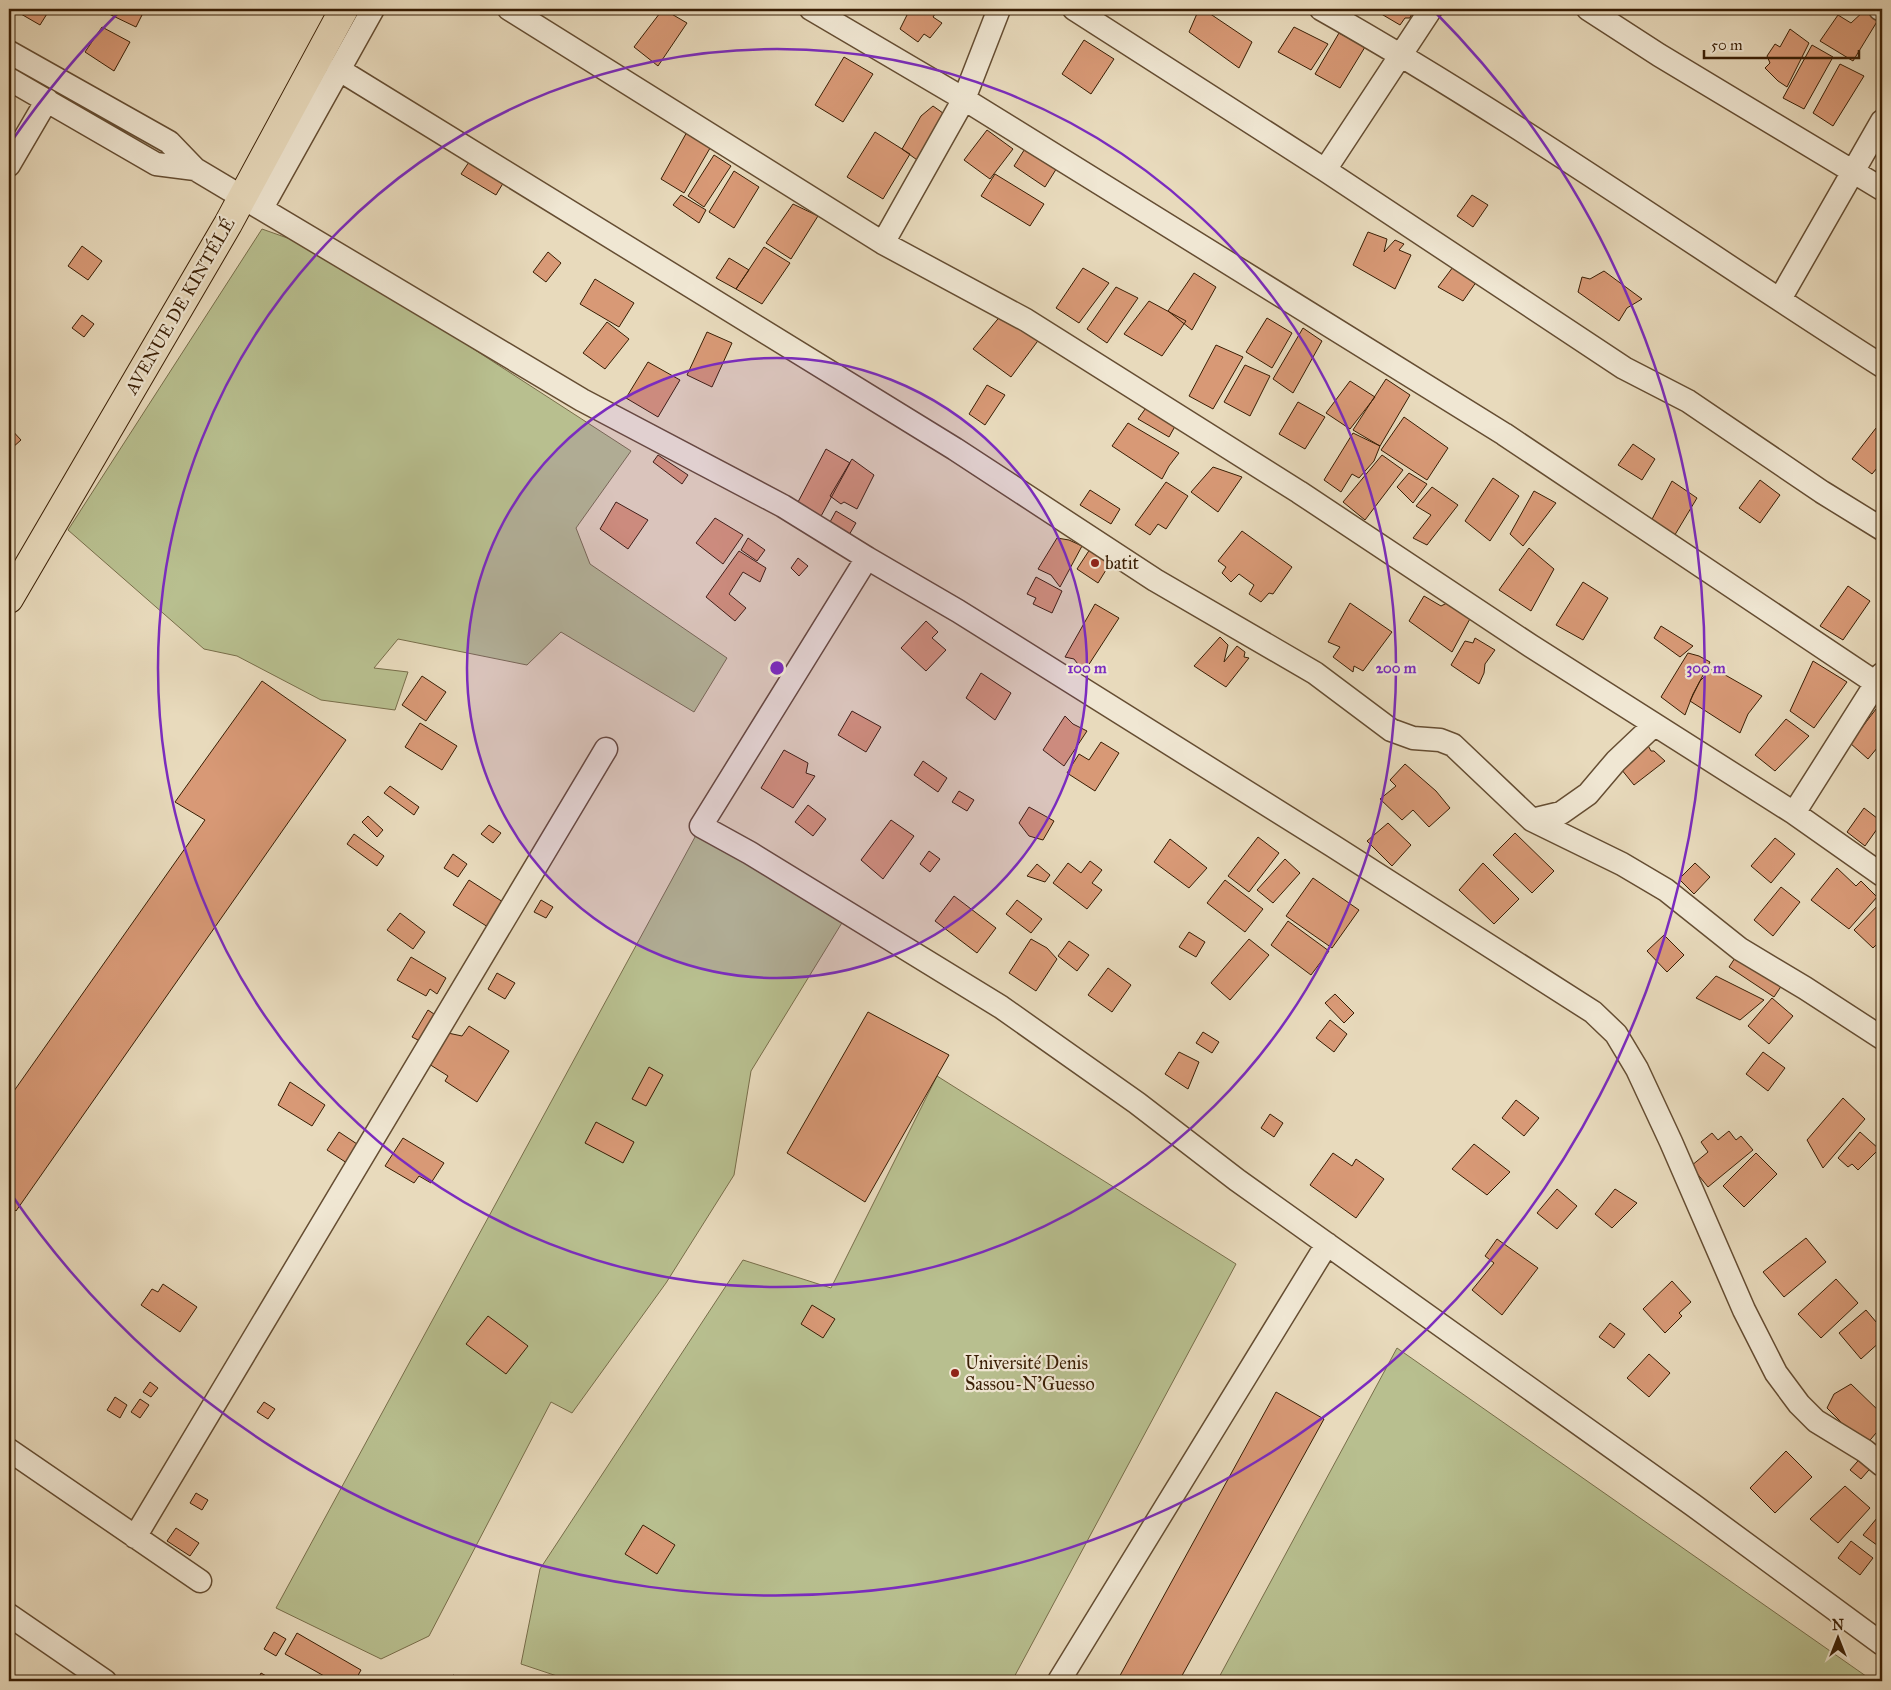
<svg xmlns="http://www.w3.org/2000/svg" width="1891" height="1690" viewBox="0 0 1891 1690" font-family="'IM FELL Great Primer',serif">
	<rect width="100%" height="100%" fill="#e8dabc"/>
	<filter id="stains"><feTurbulence type="fractalNoise" baseFrequency=".004" numOctaves="4"/><feColorMatrix values="0 0 0 0 .2 0 0 0 0 .09 0 0 0 0 .02 0 0 0 .5 -.17"/></filter>
	<radialGradient id="worn" r=".72"><stop offset=".6" stop-color="#630" stop-opacity="0"/><stop offset="1" stop-color="#630" stop-opacity=".3"/></radialGradient>
	<path fill="#b8bf8f" stroke="#786e4a" d="M 262,229 L 307,245 L 452,335 L 631,451 L 576,528 L 590,564 L 727,658 L 694,712 L 561,632 L 527,665 L 398,639 L 374,668 L 408,672 L 395,710 L 321,700 L 237,656 L 204,649 L 68,530 Z
		M 701,826 L 848,913 L 751,1071 L 734,1175 L 666,1283 L 572,1413 L 551,1402 L 429,1636 L 381,1659 L 276,1608 Z
		M 937,1076 L 1236,1264 L 1012,1681 L 572,1681 L 521,1664 L 540,1569 L 743,1260 L 831,1288 Z
		M 1397,1348 L 1873,1681 L 1217,1681 Z"/>
	<path fill="#d89976" stroke="#391e04" d="M 24,9 L 50,9 L 40,25 L 21,14 Z
		M 112,9 L 145,9 L 136,27 L 109,14 Z
		M 663,9 L 687,23 L 658,66 L 634,47 Z
		M 910,9 L 933,9 L 937,11 L 933,17 L 942,23 L 930,38 L 924,34 L 918,42 L 900,29 Z
		M 1199,9 L 1203,9 L 1252,42 L 1239,68 L 1189,32 Z
		M 1380,9 L 1414,9 L 1410,18 L 1405,18 L 1400,25 L 1378,12 Z
		M 1865,10 L 1878,20 L 1853,61 L 1820,41 L 1838,15 L 1851,23 Z
		M 102,27 L 130,42 L 114,71 L 85,52 Z
		M 1294,27 L 1328,44 L 1311,70 L 1278,52 Z
		M 1790,29 L 1809,43 L 1787,87 L 1778,81 L 1765,68 L 1770,63 L 1767,56 L 1775,44 L 1780,47 Z
		M 1339,33 L 1365,47 L 1340,88 L 1315,74 Z
		M 1084,40 L 1114,59 L 1091,94 L 1062,74 Z
		M 1812,45 L 1833,57 L 1804,109 L 1783,98 Z
		M 844,57 L 873,74 L 843,122 L 815,105 Z
		M 1840,64 L 1864,76 L 1833,126 L 1813,113 Z
		M 933,106 L 950,118 L 924,165 L 902,149 L 921,116 Z
		M 688,130 L 713,143 L 684,193 L 661,179 Z
		M 987,130 L 1013,149 L 990,179 L 964,160 Z
		M 875,132 L 910,154 L 883,199 L 847,177 Z
		M 1028,144 L 1060,163 L 1045,187 L 1014,166 Z
		M 714,155 L 731,166 L 704,207 L 688,196 Z
		M 471,159 L 505,180 L 496,195 L 461,174 Z
		M 734,171 L 759,187 L 734,228 L 709,212 Z
		M 995,174 L 1044,204 L 1030,226 L 981,196 Z
		M 681,195 L 706,210 L 699,223 L 673,205 Z
		M 1472,195 L 1488,205 L 1473,227 L 1457,216 Z
		M 793,204 L 818,216 L 791,259 L 766,243 Z
		M 1368,232 L 1387,239 L 1384,252 L 1395,240 L 1404,244 L 1399,250 L 1411,255 L 1395,289 L 1353,265 Z
		M 82,246 L 102,261 L 88,280 L 68,266 Z
		M 764,247 L 790,263 L 762,304 L 736,289 Z
		M 548,252 L 561,263 L 546,282 L 533,272 Z
		M 729,258 L 749,270 L 736,289 L 716,278 Z
		M 1456,263 L 1479,278 L 1463,301 L 1438,287 Z
		M 1083,268 L 1109,283 L 1079,323 L 1056,308 Z
		M 1604,271 L 1642,299 L 1627,308 L 1619,321 L 1578,292 L 1582,277 L 1590,279 Z
		M 1194,273 L 1216,287 L 1192,330 L 1168,311 Z
		M 595,279 L 634,303 L 619,327 L 580,304 Z
		M 1116,287 L 1138,298 L 1107,343 L 1087,329 Z
		M 1149,301 L 1186,321 L 1162,356 L 1124,334 Z
		M 1002,314 L 1040,338 L 1011,377 L 973,349 Z
		M 82,315 L 94,324 L 84,337 L 72,328 Z
		M 1267,318 L 1292,333 L 1272,368 L 1246,352 Z
		M 607,322 L 629,339 L 605,369 L 583,353 Z
		M 1303,328 L 1322,341 L 1293,393 L 1273,379 Z
		M 707,332 L 732,343 L 712,387 L 687,375 Z
		M 1216,345 L 1243,357 L 1213,409 L 1189,396 Z
		M 648,362 L 680,380 L 658,417 L 626,398 Z
		M 1245,365 L 1270,376 L 1250,416 L 1224,402 Z
		M 1386,379 L 1410,395 L 1380,446 L 1353,430 Z
		M 1350,381 L 1375,397 L 1350,429 L 1326,413 Z
		M 987,385 L 1005,395 L 985,425 L 969,414 Z
		M 1298,402 L 1325,417 L 1305,449 L 1279,434 Z
		M 1148,405 L 1178,421 L 1169,437 L 1138,419 Z
		M 1404,417 L 1448,448 L 1427,480 L 1381,450 Z
		M 1128,423 L 1179,453 L 1169,466 L 1162,479 L 1112,446 Z
		M 9,427 L 21,440 L 12,448 L 9,444 Z
		M 1876,428 L 1882,432 L 1882,462 L 1872,474 L 1852,459 Z
		M 1353,433 L 1380,446 L 1374,461 L 1359,478 L 1352,474 L 1341,492 L 1324,480 Z
		M 1633,444 L 1655,459 L 1642,480 L 1618,465 Z
		M 826,449 L 850,463 L 820,518 L 798,502 Z
		M 658,455 L 688,475 L 682,484 L 653,462 Z
		M 1382,455 L 1403,470 L 1365,520 L 1343,502 Z
		M 852,459 L 874,475 L 857,509 L 844,502 L 841,504 L 830,496 Z
		M 1213,467 L 1242,477 L 1218,512 L 1191,492 Z
		M 1409,473 L 1427,484 L 1413,503 L 1397,487 Z
		M 1493,478 L 1519,496 L 1490,541 L 1465,521 Z
		M 1760,480 L 1780,495 L 1760,523 L 1739,508 Z
		M 1672,481 L 1697,498 L 1673,538 L 1650,523 Z
		M 1166,482 L 1188,496 L 1166,529 L 1158,524 L 1150,535 L 1135,525 Z
		M 1432,487 L 1458,505 L 1427,545 L 1413,538 L 1431,515 L 1416,506 Z
		M 1090,490 L 1120,509 L 1111,524 L 1080,505 Z
		M 1534,491 L 1556,503 L 1523,546 L 1510,534 Z
		M 616,502 L 648,520 L 628,549 L 600,529 Z
		M 836,511 L 856,523 L 849,535 L 830,522 Z
		M 715,518 L 743,535 L 723,564 L 696,543 Z
		M 1242,531 L 1292,567 L 1273,594 L 1269,593 L 1261,602 L 1249,594 L 1254,585 L 1239,574 L 1231,582 L 1222,573 L 1226,567 L 1218,561 Z
		M 748,538 L 765,550 L 757,561 L 741,550 Z
		M 1057,538 L 1069,540 L 1082,546 L 1060,587 L 1051,575 L 1038,569 Z
		M 1094,543 L 1114,557 L 1098,583 L 1077,569 Z
		M 1529,548 L 1554,569 L 1531,611 L 1499,590 Z
		M 739,551 L 766,568 L 760,582 L 743,572 L 729,594 L 746,608 L 735,621 L 706,597 Z
		M 798,558 L 808,566 L 799,576 L 791,568 Z
		M 1036,577 L 1062,591 L 1052,613 L 1033,604 L 1036,598 L 1027,594 Z
		M 1583,582 L 1608,598 L 1583,640 L 1556,625 Z
		M 1848,586 L 1870,601 L 1843,640 L 1820,626 Z
		M 1424,596 L 1441,606 L 1451,601 L 1472,615 L 1452,652 L 1409,621 Z
		M 1350,603 L 1392,632 L 1363,671 L 1354,666 L 1353,672 L 1333,657 L 1340,647 L 1328,642 Z
		M 1095,604 L 1119,618 L 1084,672 L 1074,659 L 1065,657 Z
		M 926,621 L 938,632 L 932,638 L 946,650 L 926,671 L 901,648 Z
		M 1661,626 L 1693,646 L 1680,657 L 1654,638 Z
		M 1220,637 L 1228,645 L 1224,662 L 1237,646 L 1245,652 L 1244,657 L 1249,658 L 1226,687 L 1194,666 Z
		M 1475,638 L 1495,650 L 1485,664 L 1484,673 L 1479,684 L 1451,665 L 1465,641 L 1473,643 Z
		M 1688,653 L 1699,656 L 1710,662 L 1693,694 L 1685,715 L 1661,697 Z
		M 1813,661 L 1847,682 L 1814,728 L 1790,711 Z
		M 1713,668 L 1762,696 L 1748,714 L 1740,733 L 1690,701 L 1700,681 Z
		M 981,673 L 1011,693 L 995,720 L 966,698 Z
		M 422,676 L 446,692 L 426,721 L 402,705 Z
		M 262,681 L 346,740 L 16,1211 L 9,1205 L 9,1098 L 205,820 L 175,802 Z
		M 1876,709 L 1882,714 L 1882,742 L 1868,759 L 1850,743 Z
		M 852,711 L 881,727 L 866,752 L 838,735 Z
		M 1065,716 L 1073,724 L 1087,731 L 1064,766 L 1043,750 Z
		M 1786,719 L 1809,736 L 1775,771 L 1755,755 Z
		M 420,723 L 457,746 L 442,770 L 405,747 Z
		M 1645,740 L 1651,751 L 1654,751 L 1665,761 L 1634,785 L 1617,764 Z
		M 1101,742 L 1119,753 L 1095,791 L 1067,773 L 1079,754 L 1089,760 Z
		M 784,750 L 808,763 L 806,773 L 815,776 L 793,808 L 761,788 Z
		M 923,761 L 947,778 L 938,792 L 914,775 Z
		M 1405,764 L 1436,791 L 1450,808 L 1429,827 L 1413,810 L 1402,820 L 1380,799 L 1396,786 L 1390,780 Z
		M 390,786 L 419,807 L 414,815 L 384,793 Z
		M 959,791 L 974,800 L 967,811 L 952,802 Z
		M 808,805 L 826,819 L 813,836 L 795,822 Z
		M 1029,807 L 1054,821 L 1043,840 L 1029,836 L 1019,823 Z
		M 1864,808 L 1882,822 L 1865,846 L 1847,832 Z
		M 368,816 L 383,830 L 377,837 L 362,822 Z
		M 891,820 L 914,836 L 883,879 L 861,860 Z
		M 1388,823 L 1411,845 L 1392,866 L 1367,841 Z
		M 489,825 L 501,833 L 493,843 L 481,834 Z
		M 1515,833 L 1554,871 L 1532,893 L 1493,855 Z
		M 354,834 L 384,856 L 377,866 L 347,844 Z
		M 1258,837 L 1279,853 L 1249,892 L 1228,876 Z
		M 1775,838 L 1795,854 L 1771,883 L 1751,866 Z
		M 1170,839 L 1207,868 L 1189,888 L 1154,862 Z
		M 929,851 L 940,859 L 930,872 L 920,864 Z
		M 453,854 L 467,864 L 458,877 L 444,868 Z
		M 1285,859 L 1300,873 L 1273,903 L 1257,890 Z
		M 1090,861 L 1102,870 L 1092,883 L 1102,890 L 1087,909 L 1053,883 L 1068,863 L 1081,873 Z
		M 1483,863 L 1519,899 L 1494,924 L 1459,890 Z
		M 1695,863 L 1710,877 L 1694,894 L 1679,879 Z
		M 1037,864 L 1050,875 L 1045,882 L 1027,876 Z
		M 1837,868 L 1856,886 L 1861,881 L 1877,897 L 1849,929 L 1811,900 Z
		M 1313,878 L 1359,910 L 1332,948 L 1286,916 Z
		M 469,880 L 503,902 L 488,927 L 453,905 Z
		M 1225,880 L 1263,909 L 1245,932 L 1207,903 Z
		M 1781,887 L 1800,902 L 1773,936 L 1754,920 Z
		M 954,896 L 996,928 L 977,953 L 935,921 Z
		M 541,900 L 553,907 L 546,918 L 534,912 Z
		M 1017,900 L 1042,919 L 1031,933 L 1006,914 Z
		M 1882,901 L 1882,939 L 1873,948 L 1854,930 Z
		M 400,913 L 425,932 L 413,949 L 387,930 Z
		M 1288,921 L 1329,951 L 1311,975 L 1271,945 Z
		M 1189,932 L 1205,942 L 1196,957 L 1179,947 Z
		M 1664,935 L 1684,955 L 1667,972 L 1647,951 Z
		M 1031,939 L 1047,948 L 1057,959 L 1036,991 L 1009,973 Z
		M 1249,939 L 1269,955 L 1230,1000 L 1211,983 Z
		M 1069,941 L 1089,955 L 1077,971 L 1058,956 Z
		M 1737,955 L 1782,985 L 1774,997 L 1729,967 Z
		M 411,957 L 446,978 L 437,994 L 430,989 L 426,996 L 397,980 Z
		M 1108,968 L 1131,985 L 1112,1012 L 1088,995 Z
		M 497,973 L 515,983 L 505,999 L 488,989 Z
		M 1716,976 L 1764,1000 L 1740,1020 L 1696,998 Z
		M 1335,994 L 1354,1013 L 1344,1023 L 1325,1003 Z
		M 1772,998 L 1793,1016 L 1769,1044 L 1748,1026 Z
		M 428,1010 L 437,1016 L 422,1042 L 412,1037 Z
		M 868,1012 L 949,1055 L 865,1202 L 787,1153 Z
		M 1330,1020 L 1347,1034 L 1334,1052 L 1316,1038 Z
		M 469,1026 L 509,1051 L 477,1102 L 445,1081 L 448,1076 L 429,1064 L 448,1033 L 462,1036 Z
		M 1203,1032 L 1219,1042 L 1212,1053 L 1196,1043 Z
		M 1179,1052 L 1199,1062 L 1188,1089 L 1165,1074 Z
		M 1763,1052 L 1785,1068 L 1768,1091 L 1746,1074 Z
		M 649,1067 L 663,1075 L 646,1106 L 632,1099 Z
		M 290,1082 L 325,1105 L 312,1126 L 278,1105 Z
		M 1843,1098 L 1865,1119 L 1823,1168 L 1807,1140 Z
		M 1516,1100 L 1539,1118 L 1524,1136 L 1502,1118 Z
		M 1270,1114 L 1283,1123 L 1274,1137 L 1261,1128 Z
		M 596,1122 L 634,1142 L 623,1163 L 585,1143 Z
		M 1729,1131 L 1736,1140 L 1741,1136 L 1753,1150 L 1708,1187 L 1691,1166 L 1708,1152 L 1701,1142 L 1712,1133 L 1718,1140 Z
		M 339,1132 L 366,1150 L 353,1167 L 327,1150 Z
		M 1860,1132 L 1879,1149 L 1858,1170 L 1852,1164 L 1848,1167 L 1838,1158 Z
		M 403,1138 L 444,1163 L 431,1183 L 419,1176 L 414,1183 L 385,1166 Z
		M 1474,1144 L 1510,1172 L 1487,1195 L 1452,1169 Z
		M 1333,1153 L 1352,1166 L 1356,1159 L 1384,1179 L 1356,1218 L 1310,1185 Z
		M 1756,1153 L 1777,1174 L 1744,1207 L 1723,1186 Z
		M 1557,1189 L 1577,1206 L 1557,1229 L 1537,1213 Z
		M 1615,1189 L 1637,1203 L 1612,1228 L 1595,1214 Z
		M 1806,1238 L 1826,1262 L 1784,1297 L 1763,1272 Z
		M 1497,1239 L 1538,1268 L 1502,1315 L 1472,1290 L 1494,1263 L 1485,1256 Z
		M 1836,1279 L 1858,1303 L 1821,1338 L 1798,1314 Z
		M 1672,1281 L 1691,1302 L 1679,1313 L 1682,1316 L 1665,1333 L 1643,1309 Z
		M 163,1284 L 197,1307 L 180,1332 L 141,1305 L 152,1289 L 158,1292 Z
		M 812,1305 L 835,1319 L 823,1338 L 801,1324 Z
		M 1866,1310 L 1882,1329 L 1882,1340 L 1861,1359 L 1839,1333 Z
		M 488,1316 L 528,1346 L 506,1374 L 466,1344 Z
		M 1610,1323 L 1625,1334 L 1614,1348 L 1599,1337 Z
		M 1649,1354 L 1670,1373 L 1649,1397 L 1627,1378 Z
		M 150,1382 L 158,1388 L 151,1397 L 143,1392 Z
		M 1851,1384 L 1882,1414 L 1882,1426 L 1865,1446 L 1827,1408 L 1834,1394 Z
		M 1276,1392 L 1324,1419 L 1179,1681 L 1117,1681 Z
		M 115,1397 L 127,1405 L 120,1418 L 107,1410 Z
		M 140,1399 L 149,1405 L 140,1418 L 131,1412 Z
		M 264,1402 L 275,1409 L 268,1419 L 257,1412 Z
		M 1786,1451 L 1812,1477 L 1775,1513 L 1750,1488 Z
		M 1864,1454 L 1875,1463 L 1861,1479 L 1850,1470 Z
		M 1845,1486 L 1870,1508 L 1838,1543 L 1810,1519 Z
		M 196,1493 L 208,1500 L 202,1510 L 190,1503 Z
		M 1882,1512 L 1882,1546 L 1881,1548 L 1863,1535 Z
		M 643,1525 L 675,1545 L 657,1574 L 625,1554 Z
		M 176,1528 L 199,1543 L 190,1556 L 167,1541 Z
		M 1851,1541 L 1873,1558 L 1860,1575 L 1838,1558 Z
		M 274,1632 L 286,1639 L 276,1656 L 264,1649 Z
		M 297,1633 L 361,1670 L 355,1681 L 333,1681 L 285,1654 Z
		M 261,1673 L 275,1681 L 257,1681 Z
		M 453,1675 L 469,1681 L 451,1681 Z"/>
	<g fill="none" stroke-linecap="round" stroke-linejoin="round">
		<defs>
			<path id="minor" d="M 509,9 L 883,243 L 1026,320 L 1299,492 L 1531,646 L 1794,813 L 1882,875
				M 811,9 L 964,99 L 1504,434 L 1882,687
				M 1074,9 L 1325,170 L 1624,368 L 1688,401 L 1822,492 L 1882,529
				M 1321,9 C 1514,118 1695,247 1882,366
				M 1588,9 L 1659,55 L 1882,189
				M 1880,9 L 1882,10
				M 9,52 L 169,142 L 195,169 L 582,400 L 783,506 L 867,558 L 958,611 L 1333,846 L 1593,1012 L 1616,1034 L 1637,1069 L 1671,1142 L 1744,1310 L 1776,1373 L 1799,1404 L 1816,1421 L 1865,1451 L 1882,1465
				M 338,69 L 955,449 L 1155,580 L 1315,673 L 1391,730 L 1413,738 L 1440,740 L 1453,745 L 1532,820 L 1622,864 L 1666,890 L 1740,949 L 1805,988 L 1882,1038
				M 9,79 L 156,164 L 195,169
				M 9,165 L 47,100
				M 1325,170 L 1431,9
				M 262,208 L 373,9
				M 883,243 L 964,99 L 999,9
				M 1780,299 L 1882,121
				M 867,558 L 701,826 L 750,853 L 1001,1007 L 1137,1103 L 1237,1180 L 1693,1505 L 1882,1644
				M 1794,813 L 1882,674
				M 1532,820 L 1561,813 L 1588,794 L 1616,761 L 1654,725
				M 9,1450 L 200,1581
				M 135,1537 L 606,749
				M 9,1615 L 105,1681
				M 1059,1681 L 1327,1244"/>
			<path id="primary" d="M 9,599 L 228,224 L 344,9"/>
		</defs>
		<use href="#minor" stroke="#654d32" stroke-width="25"/>
		<use href="#primary" stroke="#391e04" stroke-width="30"/>
		<use href="#minor" stroke="#f0e7d3" stroke-width="22"/>
		<use href="#primary" stroke="#e8dabc" stroke-width="28"/>
	</g>
	<circle cx="777" cy="668" r="310" fill="#7b2cbf" fill-opacity=".12"/>
	<g fill="none" stroke="#7b2cbf" stroke-width="2.5">
		<circle cx="777" cy="668" r="310"/>
		<circle cx="777" cy="668" r="619"/>
		<path d="M11 142A929 929 0 0 1 120 11M1434 11A929 929 0 1 1 11 1194"/>
	</g>
	<g fill="#8f2418" stroke="#f0e7d3" stroke-width="2">
		<circle cx="1095" cy="563" r="5"/>
		<circle cx="955" cy="1373" r="5"/>
	</g>
	<g text-anchor="middle" dominant-baseline="central" stroke-width="4.5" stroke-linejoin="round" paint-order="stroke">
		<g font-size="18" fill="#391e04" stroke="#f0e7d3">
			<text transform="translate(180 306) rotate(-60)">AVENUE DE KINTÉLÉ</text>
		</g>
		<g font-size="18" fill="#391e04" stroke="#f0e7d3" text-anchor="start">
			<text x="1105" y="563">batit</text>
			<text x="965" y="1363">Université Denis<tspan x="965" dy="21">Sassou-N'Guesso</tspan></text>
		</g>
	</g>
	<circle cx="777" cy="668" r="8" fill="#7b2cbf" stroke="#f0e7d3" stroke-width="2.5"/>
	<g font-size="15" text-anchor="middle" font-weight="bold" fill="#7b2cbf" stroke="#f0e7d3" stroke-width="4.5" stroke-linejoin="round" paint-order="stroke">
		<text x="1087" y="673">100 m</text>
		<text x="1396" y="673">200 m</text>
		<text x="1706" y="673">300 m</text>
	</g>
	<rect width="1891" height="1690" fill="none" stroke="#e8dabc" stroke-width="30"/>
	<rect x="10" y="10" width="1871" height="1670" fill="none" stroke="#391e04" stroke-width="2.5"/>
	<rect x="15" y="15" width="1861" height="1660" fill="none" stroke="#391e04"/>
	<g transform="translate(1838 1638)" stroke="#f0e7d3" stroke-width="4" paint-order="stroke">
	<path d="M0-4L9 19L0 12L-9 19Z" fill="#391e04"/>
	<text y="-8" font-size="14" font-weight="bold" text-anchor="middle" fill="#391e04">N</text>
	</g>
	<path d="M1704 50v8h155v-8" fill="none" stroke="#391e04" stroke-width="2.5"/>
	<text x="1711" y="50" font-size="15" fill="#391e04" stroke="#f0e7d3" stroke-width="4" paint-order="stroke">50 m</text>
	<rect width="100%" height="100%" filter="url(#stains)"/>
	<rect width="100%" height="100%" fill="url(#worn)"/>
</svg>
